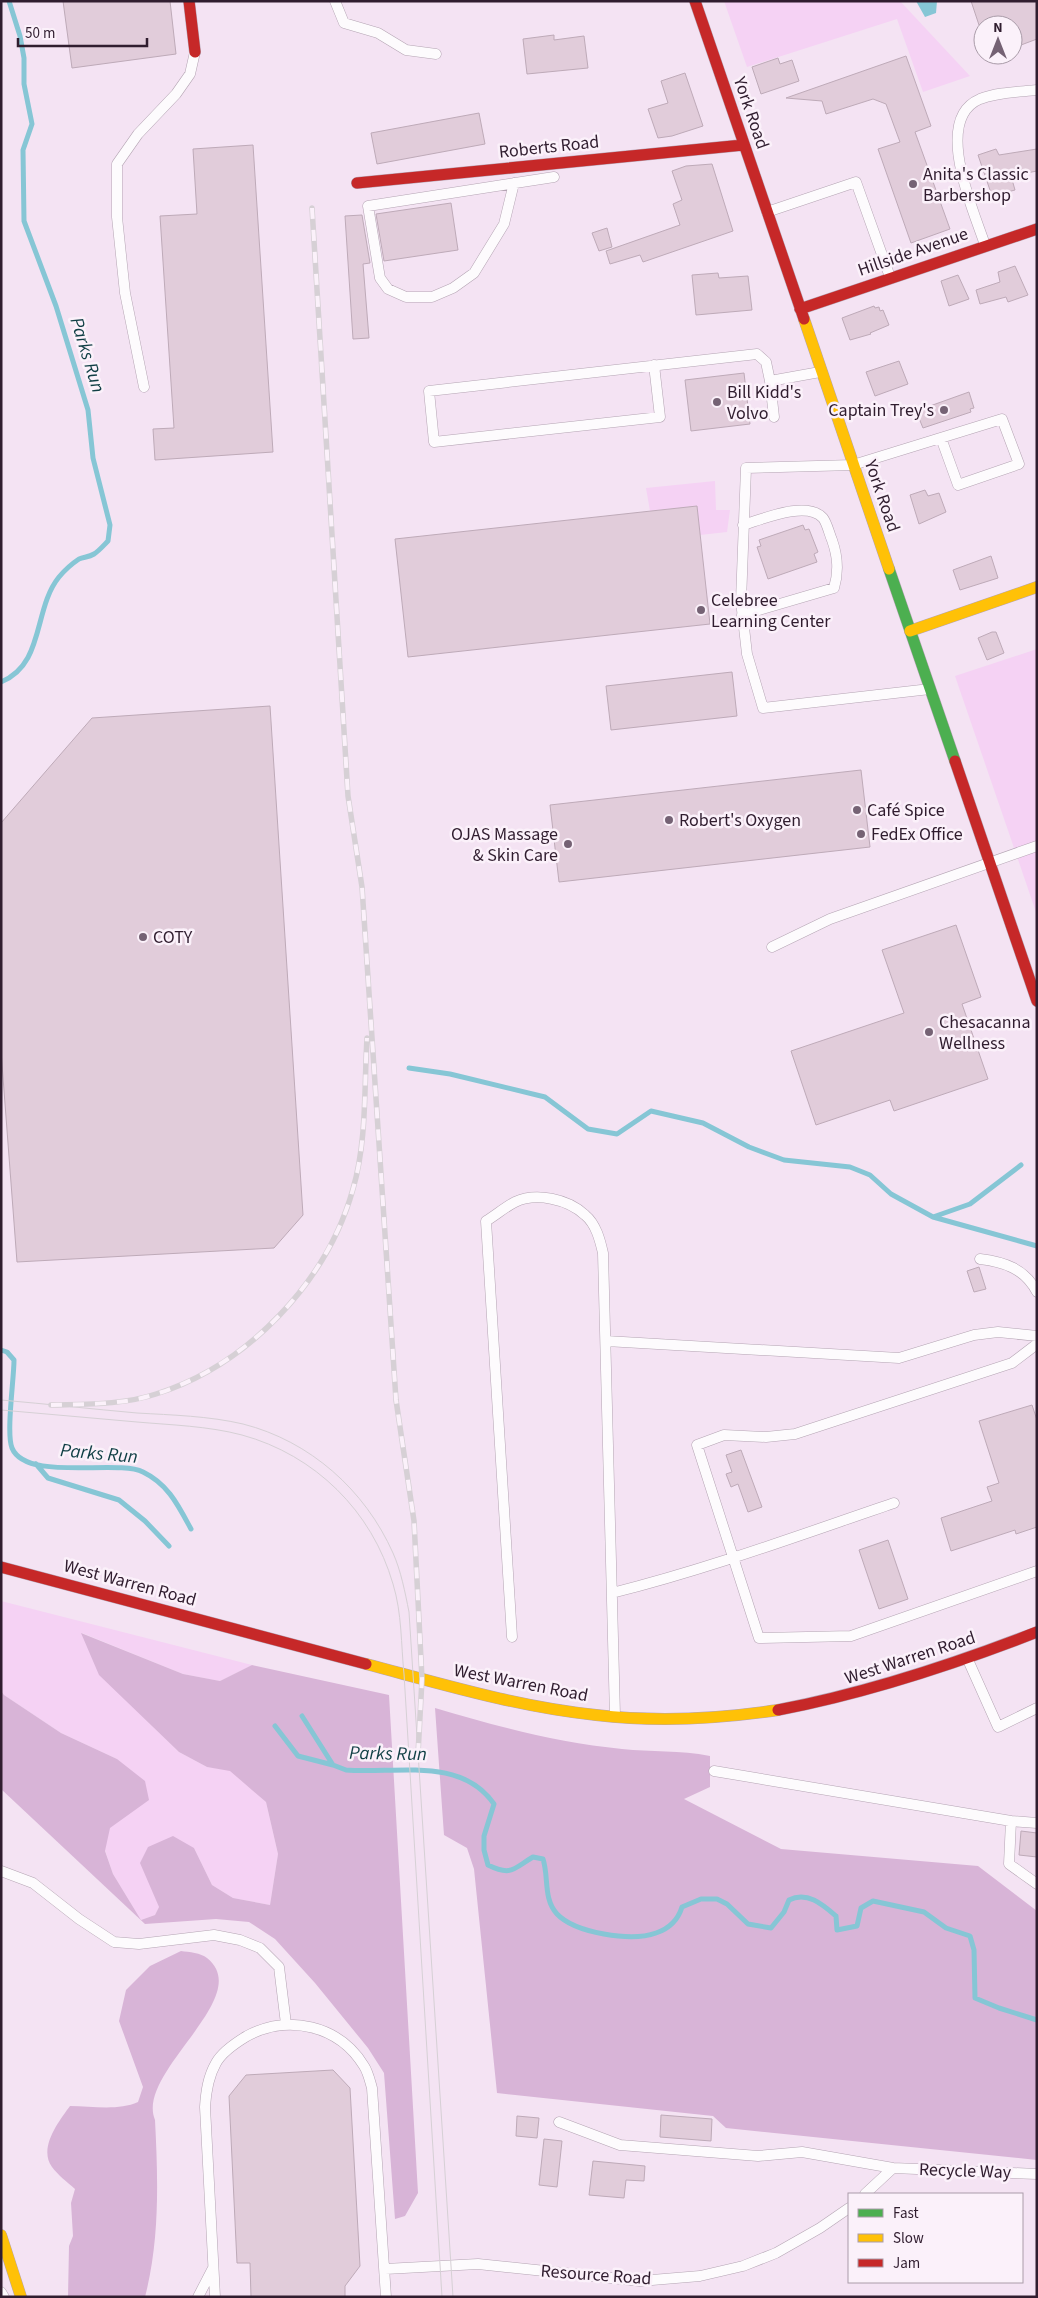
<svg xmlns="http://www.w3.org/2000/svg" width="1038" height="2298" viewBox="0 0 1038 2298" font-family="'Source Sans 3',sans-serif">
	<rect width="100%" height="100%" fill="#f4e3f3"/>
	<path fill="#f5d2f4" d="M 724,1 L 900,1 L 970,76 L 923,92 L 897,19 L 747,67 Z
		M 715,481 L 716,510 L 730,510 L 727,532 L 700,535 L 697,506 L 650,511 L 646,488 Z
		M 1037,649 L 1037,915 L 955,676 Z
		M 1,1601 L 252,1665 L 220,1681 L 183,1674 L 82,1633 L 140,1714 L 179,1752 L 207,1767 L 230,1770 L 266,1802 L 278,1854 L 270,1905 L 233,1898 L 212,1885 L 194,1848 L 152,1888 L 159,1907 L 155,1915 L 141,1920 L 113,1874 L 105,1850 L 117,1759 L 61,1733 L 4,1695 L 1,1691 Z"/>
	<path fill="#d8b4d7" d="M 81,1633 L 183,1674 L 220,1681 L 252,1665 L 389,1695 L 418,2193 L 405,2216 L 395,2219 L 384,2073 L 368,2048 L 315,1983 L 275,1939 L 249,1922 L 216,1919 L 145,1924 L 1,1789 L 1,1691 L 4,1695 L 61,1733 L 117,1759 L 145,1781 L 149,1800 L 110,1828 L 105,1851 L 113,1874 L 141,1920 L 155,1915 L 159,1907 L 140,1863 L 148,1847 L 173,1836 L 194,1848 L 212,1885 L 233,1898 L 270,1905 L 278,1854 L 266,1802 L 230,1771 L 207,1767 L 179,1752 L 99,1675 Z
		M 435,1708 C 496,1726 557,1743 622,1749 C 651,1752 680,1750 710,1756 L 710,1787 L 684,1799 L 781,1849 L 978,1866 L 1037,1911 L 1037,2160 L 726,2128 L 713,2116 L 497,2093 L 474,1869 L 467,1848 L 444,1835 Z
		M 181,1951 C 189,1952 201,1953 207,1958 C 256,1997 135,2072 155,2120 C 158,2179 160,2239 145,2297 L 68,2297 L 69,2246 L 73,2236 L 71,2203 L 75,2189 C 67,2182 58,2175 52,2167 C 38,2148 59,2121 70,2106 C 92,2106 118,2111 138,2102 L 143,2087 L 119,2021 L 126,1990 L 150,1966 Z"/>
	<path fill="#86c6d5" d="M 916,1 L 937,1 L 936,13 L 925,17 Z"/>
	<g fill="none" stroke-linecap="round" stroke-linejoin="round">
		<path stroke="#86c6d5" stroke-width="5" d="M 1,682 C 45,664 33,609 59,577 C 64,571 73,563 79,559 C 84,557 89,557 94,554 C 99,551 104,545 108,541 L 110,525 L 93,458 L 88,410 L 56,306 L 24,221 L 23,150 L 32,124 L 24,84 L 24,58 L 20,36 L 9,1
			M 409,1068 L 450,1074 L 545,1097 L 588,1129 L 617,1134 L 651,1111 L 703,1123 L 749,1147 L 784,1160 L 850,1167 L 870,1175 L 891,1194 L 933,1217 L 1037,1246
			M 933,1217 L 970,1204 L 1021,1165
			M 1,1350 L 7,1352 L 14,1360 C 14,1379 6,1433 12,1448 C 26,1482 117,1459 143,1472 C 168,1484 178,1505 191,1529
			M 36,1464 L 48,1478 L 119,1500 L 145,1521 L 169,1546
			M 302,1716 L 333,1765 L 346,1770 C 395,1774 461,1756 494,1804 L 484,1836 L 484,1850 L 488,1865 C 512,1877 514,1868 533,1857 L 543,1859 C 549,1877 543,1899 557,1914 C 575,1933 631,1942 656,1933 C 668,1929 678,1920 682,1907 L 701,1899 L 717,1899 L 727,1904 L 748,1924 L 771,1928 L 784,1912 L 789,1900 C 807,1891 822,1904 836,1916 L 837,1930 L 857,1926 L 861,1908 L 873,1901 L 924,1912 L 946,1928 L 970,1936 L 974,1950 L 975,1998 L 999,2008 L 1037,2020
			M 275,1726 L 298,1756 L 333,1765"/>
	</g>
	<path fill="#e1ccda" stroke="#beaab8" d="M 63,1 L 170,1 L 176,54 L 72,68 Z
		M 971,1 L 1037,1 L 1037,39 L 1013,48 L 1013,25 L 979,25 Z
		M 554,35 L 554,40 L 584,36 L 588,68 L 527,74 L 523,39 Z
		M 906,56 L 931,126 L 915,132 L 950,229 L 911,243 L 878,149 L 900,142 L 886,104 L 873,99 L 826,114 L 822,101 L 786,98 Z
		M 778,58 L 780,64 L 792,60 L 799,81 L 761,94 L 752,67 Z
		M 685,73 L 703,126 L 672,136 L 658,138 L 648,109 L 668,103 L 661,81 Z
		M 479,113 L 485,144 L 377,164 L 371,133 Z
		M 253,145 L 273,452 L 155,460 L 153,429 L 174,428 L 160,216 L 197,214 L 193,149 Z
		M 996,149 L 999,155 L 1037,149 L 1037,171 L 1011,176 L 1015,190 L 992,196 L 978,155 Z
		M 712,164 L 733,231 L 643,262 L 640,255 L 610,264 L 606,251 L 680,225 L 673,204 L 682,200 L 672,171 L 686,166 Z
		M 451,203 L 458,250 L 384,261 L 376,214 Z
		M 362,215 L 370,263 L 363,264 L 369,338 L 353,339 L 345,216 Z
		M 607,228 L 612,247 L 599,251 L 592,233 Z
		M 1015,266 L 1028,295 L 1008,302 L 1006,297 L 980,304 L 976,290 L 1000,282 L 998,272 Z
		M 718,273 L 719,278 L 748,276 L 752,310 L 696,315 L 692,275 Z
		M 958,275 L 969,299 L 949,306 L 941,281 Z
		M 874,306 L 875,308 L 879,307 L 880,311 L 883,310 L 889,325 L 870,333 L 871,334 L 850,340 L 842,318 Z
		M 899,361 L 908,384 L 875,396 L 866,372 Z
		M 744,373 L 750,424 L 691,431 L 685,380 Z
		M 969,392 L 974,408 L 970,409 L 971,412 L 923,428 L 916,411 Z
		M 925,490 L 928,496 L 939,493 L 946,512 L 919,524 L 910,495 Z
		M 697,506 L 710,624 L 408,657 L 395,539 Z
		M 803,525 L 805,530 L 809,529 L 818,552 L 814,554 L 817,562 L 768,579 L 757,547 L 761,546 L 759,540 Z
		M 991,556 L 998,578 L 960,590 L 953,570 Z
		M 992,632 L 996,632 L 1004,653 L 987,660 L 978,638 Z
		M 732,672 L 737,716 L 611,730 L 606,686 Z
		M 270,706 L 303,1215 L 274,1248 L 17,1262 L 1,1051 L 1,823 L 92,718 Z
		M 861,770 L 870,847 L 559,882 L 550,805 Z
		M 956,925 L 981,997 L 962,1004 L 988,1079 L 894,1111 L 890,1100 L 816,1125 L 791,1051 L 904,1013 L 882,950 Z
		M 979,1267 L 986,1289 L 974,1292 L 967,1271 Z
		M 1032,1405 L 1037,1420 L 1037,1527 L 1016,1534 L 1015,1530 L 951,1551 L 941,1518 L 992,1501 L 987,1487 L 999,1483 L 979,1421 Z
		M 741,1450 L 762,1507 L 748,1512 L 738,1484 L 731,1487 L 726,1474 L 732,1472 L 726,1455 Z
		M 888,1540 L 908,1599 L 879,1609 L 859,1550 Z
		M 1021,1831 L 1037,1833 L 1037,1857 L 1019,1855 Z
		M 333,2070 L 350,2088 L 360,2266 L 345,2286 L 345,2297 L 251,2297 L 250,2263 L 237,2263 L 229,2096 L 246,2075 Z
		M 661,2115 L 712,2119 L 711,2141 L 660,2137 Z
		M 517,2116 L 539,2118 L 537,2138 L 516,2136 Z
		M 544,2139 L 562,2141 L 557,2187 L 539,2185 Z
		M 593,2161 L 645,2166 L 644,2181 L 626,2180 L 624,2198 L 589,2195 Z"/>
	<g fill="none" stroke-linecap="round" stroke-linejoin="round">
		<defs>
			<path id="lane" d="M 335,1 L 344,23 L 378,33 L 406,50 L 436,54
				M 514,183 L 504,224 L 474,273 L 453,288 L 432,297 L 406,297 L 388,289 L 380,278 L 368,206 L 554,177
				M 767,212 L 856,182 L 890,277
				M 985,245 C 974,211 932,119 980,99 C 998,92 1018,92 1037,90
				M 654,365 L 660,417 L 434,442 L 429,391 L 757,354 L 766,362 L 770,381 L 820,372
				M 770,381 L 774,417
				M 144,387 L 125,293 L 117,217 L 117,164 L 138,134 L 176,94 L 190,74 L 195,52
				M 742,615 L 834,588 C 839,571 838,557 832,540 C 829,533 827,523 823,518 C 807,500 763,519 743,525
				M 930,689 L 763,708 L 747,654 L 741,601 L 746,468 L 853,465 L 1002,419 L 1019,464 L 958,485 L 941,438
				M 772,947 L 830,919 L 1037,846
				M 980,1259 C 1005,1262 1025,1269 1037,1292
				M 606,1341 L 899,1358 L 974,1335 L 998,1332 L 1037,1336
				M 1037,1344 L 1012,1363 L 795,1434 L 766,1437 L 724,1435 L 697,1445 L 759,1638 L 851,1636 L 1037,1571
				M 612,1593 C 708,1569 800,1535 894,1503
				M 512,1637 L 486,1221 C 496,1215 505,1207 515,1202 C 536,1192 568,1199 585,1215 C 596,1224 600,1240 603,1253 L 615,1716
				M 968,1660 L 998,1727 L 1037,1708
				M 714,1771 L 1011,1821
				M 1037,1823 L 1011,1821 L 1009,1864 L 1037,1884
				M 1,1871 L 33,1883 L 79,1919 L 114,1942 L 139,1944 L 214,1935 L 240,1940 L 260,1948 L 279,1967 L 286,2024
				M 559,2122 L 620,2145 L 758,2156 L 802,2152 L 893,2168 L 1037,2174
				M 865,2194 L 893,2168
				M 385,2269 L 478,2264 L 640,2281 L 700,2276 L 743,2266 L 776,2253 L 820,2228 L 849,2208
				M 1,2292 L 4,2297
				M 198,2297 L 213,2268
				M 215,2297 L 205,2107 C 206,2091 208,2077 216,2063 C 222,2052 237,2042 247,2036 C 288,2014 339,2025 364,2066 C 368,2072 370,2081 372,2088 L 386,2297"/>
			<path id="fast" d="M 889,569 L 955,761"/>
			<path id="slow" d="M 804,319 L 889,569
				M 910,631 L 1037,587
				M 366,1664 C 442,1684 518,1707 596,1715 C 656,1722 718,1719 778,1710
				M 1,2235 L 21,2297"/>
			<path id="jam" d="M 189,1 L 195,52
				M 695,1 L 804,319
				M 357,183 L 743,145
				M 800,309 L 1037,229
				M 955,761 L 1037,1001
				M 1,1567 L 366,1664
				M 778,1710 C 867,1693 952,1665 1037,1632"/>
		</defs>
		<use href="#lane" stroke="#b4a4b3" stroke-width="11"/>
		<use href="#fast" stroke="#b4a4b3" stroke-width="12"/>
		<use href="#slow" stroke="#b4a4b3" stroke-width="12"/>
		<use href="#jam" stroke="#b4a4b3" stroke-width="12"/>
		<use href="#lane" stroke="#fdfbfd" stroke-width="10"/>
		<use href="#fast" stroke="#4caf50" stroke-width="11"/>
		<use href="#slow" stroke="#ffc107" stroke-width="11"/>
		<use href="#jam" stroke="#c62828" stroke-width="11"/>
		<path stroke="#d6d0d5" stroke-width="1" d="M 1,1400 C 47,1404 92,1409 137,1413 C 172,1415 209,1416 243,1424 C 310,1441 365,1490 393,1553 C 401,1571 405,1592 409,1612 L 453,2297
			M 1,1410 C 46,1414 92,1418 137,1422 C 171,1425 208,1426 242,1435 C 315,1455 372,1511 393,1584 C 402,1613 401,1645 404,1674 L 442,2297"/>
		<defs>
			<path id="rail" d="M 312,208 L 348,796 L 362,887 L 396,1400 L 414,1521 L 422,1679 L 418,1754
				M 51,1405 C 86,1404 123,1405 156,1394 C 248,1365 327,1282 353,1189 C 367,1141 364,1088 367,1038"/>
		</defs>
		<use href="#rail" stroke="#d6d0d5" stroke-width="5.5"/>
		<use href="#rail" stroke="#fbf1fa" stroke-width="4" stroke-dasharray="11" stroke-linecap="butt"/>
	</g>
	<g fill="#756274" stroke="#fbf1fa" stroke-width="2">
		<circle cx="913" cy="184" r="5"/>
		<circle cx="717" cy="402" r="5"/>
		<circle cx="944" cy="410" r="5"/>
		<circle cx="701" cy="610" r="5"/>
		<circle cx="857" cy="810" r="5"/>
		<circle cx="669" cy="820" r="5"/>
		<circle cx="861" cy="834" r="5"/>
		<circle cx="568" cy="844" r="5"/>
		<circle cx="143" cy="937" r="5"/>
		<circle cx="929" cy="1032" r="5"/>
	</g>
	<g text-anchor="middle" dominant-baseline="central" stroke-width="5" stroke-linejoin="round" paint-order="stroke">
		<g font-size="18" fill="#301d2f" stroke="#fbf1fa">
			<text transform="translate(751 113) rotate(71)">York Road</text>
			<text transform="translate(549 147) rotate(-6)">Roberts Road</text>
			<text transform="translate(913 252) rotate(-19)">Hillside Avenue</text>
			<text transform="translate(882 496) rotate(71)">York Road</text>
			<text transform="translate(130 1583) rotate(15)">West Warren Road</text>
			<text transform="translate(910 1658) rotate(-18)">West Warren Road</text>
			<text transform="translate(521 1683) rotate(11)">West Warren Road</text>
			<text transform="translate(965 2171) rotate(2)">Recycle Way</text>
			<text transform="translate(596 2275) rotate(4)">Resource Road</text>
		</g>
		<g font-size="18" fill="#301d2f" stroke="#fbf1fa" text-anchor="start">
			<text x="923" y="174">Anita's Classic<tspan x="923" dy="21">Barbershop</tspan></text>
			<text x="727" y="392">Bill Kidd's<tspan x="727" dy="21">Volvo</tspan></text>
			<text x="934" y="410" text-anchor="end">Captain Trey's</text>
			<text x="711" y="600">Celebree<tspan x="711" dy="21">Learning Center</tspan></text>
			<text x="867" y="810">Café Spice</text>
			<text x="679" y="820">Robert's Oxygen</text>
			<text x="558" y="834" text-anchor="end">OJAS Massage<tspan x="558" dy="21">&amp; Skin Care</tspan></text>
			<text x="871" y="834">FedEx Office</text>
			<text x="153" y="937">COTY</text>
			<text x="939" y="1022">Chesacanna<tspan x="939" dy="21">Wellness</tspan></text>
		</g>
		<g font-size="19" font-style="italic" fill="#103f45" stroke="#fbf1fa">
			<text transform="translate(87 355) rotate(73)">Parks Run</text>
			<text transform="translate(99 1454) rotate(5)">Parks Run</text>
			<text transform="translate(388 1754) rotate(1)">Parks Run</text>
		</g>
	</g>
	<rect width="1038" height="2298" fill="none" stroke="#301d2f" stroke-width="5"/>
	<rect x="848" y="2193" width="175" height="90" fill="#fbf1fa" stroke="#aa9ca9"/>
	<rect x="858" y="2209" width="25" height="8" fill="#4caf50" stroke="#aa9ca9"/>
	<text x="893" y="2218" font-size="15" fill="#301d2f">Fast</text>
	<rect x="858" y="2234" width="25" height="8" fill="#ffc107" stroke="#aa9ca9"/>
	<text x="893" y="2243" font-size="15" fill="#301d2f">Slow</text>
	<rect x="858" y="2259" width="25" height="8" fill="#c62828" stroke="#aa9ca9"/>
	<text x="893" y="2268" font-size="15" fill="#301d2f">Jam</text>
	<g transform="translate(998 40)"><circle r="24" fill="#fbf1fa" stroke="#aa9ca9"/>
	<path d="M0-4L9 19L0 12L-9 19Z" fill="#756274"/>
	<text y="-8" font-size="14" font-weight="bold" text-anchor="middle" fill="#301d2f">N</text>
	</g>
	<path d="M18 38v8h129v-8" fill="none" stroke="#301d2f" stroke-width="2.5"/>
	<text x="25" y="38" font-size="15" fill="#301d2f" stroke="#fbf1fa" stroke-width="4" paint-order="stroke">50 m</text>
</svg>
